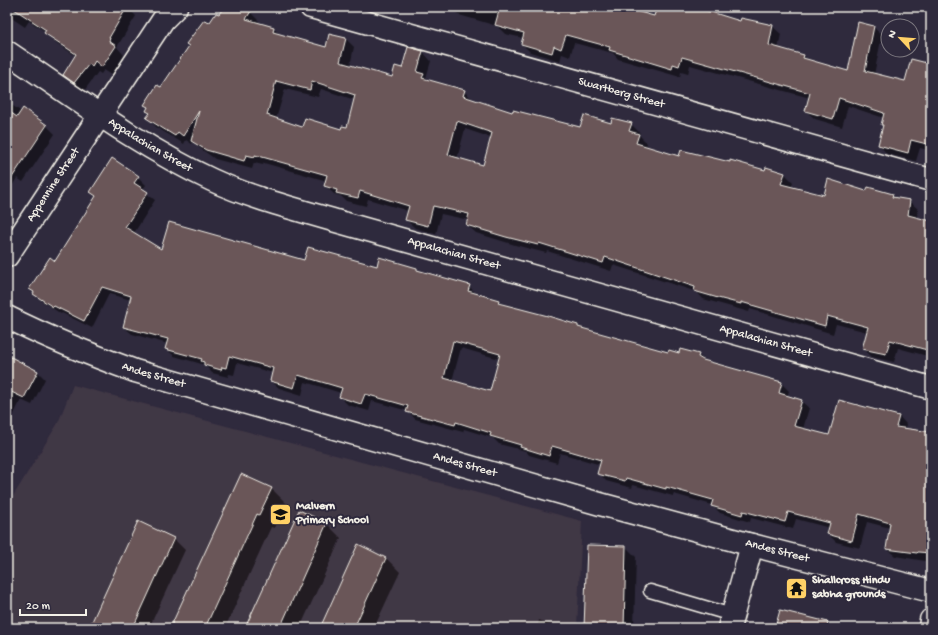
<svg xmlns="http://www.w3.org/2000/svg" width="938" height="635" viewBox="0 0 938 635" font-family="'Gochi Hand',sans-serif">
	<rect width="100%" height="100%" fill="#2f2a3d"/>
	<filter id="ink" filterUnits="userSpaceOnUse"><feTurbulence type="fractalNoise" baseFrequency=".025" numOctaves="2"/><feDisplacementMap in="SourceGraphic" scale="8" xChannelSelector="R" yChannelSelector="G"/><feConvolveMatrix kernelMatrix="1 2 1 2 8 2 1 2 1" color-interpolation-filters="sRGB"/></filter>
	<g filter="url(#ink)">
		<path fill="#413745" d="M 73,385 L 582,521 L 577,628 L 7,628 L 7,506 L 58,423 Z"/>
		<path fill="#0007" fill-rule="evenodd" d="M 7,7 L 135,7 L 132,12 L 136,16 L 117,47 L 124,55 L 112,75 L 104,70 L 101,74 L 98,72 L 84,91 L 73,84 L 64,75 L 76,56 L 55,42 L 46,32 L 29,21 L 25,27 L 7,15 Z
			M 225,7 L 233,7 L 250,12 L 259,21 L 257,23 L 273,28 L 281,36 L 326,48 L 346,39 L 354,47 L 350,66 L 393,78 L 402,69 L 409,48 L 423,52 L 431,61 L 426,78 L 430,81 L 464,91 L 473,100 L 513,113 L 581,128 L 611,124 L 631,124 L 640,133 L 639,135 L 647,143 L 646,147 L 680,157 L 784,173 L 793,182 L 791,188 L 825,197 L 867,192 L 892,195 L 896,199 L 909,201 L 918,209 L 917,218 L 931,222 L 931,357 L 898,348 L 894,362 L 872,357 L 863,348 L 867,332 L 836,324 L 833,334 L 750,309 L 749,312 L 728,306 L 703,299 L 697,292 L 613,265 L 611,271 L 547,251 L 546,253 L 515,245 L 476,233 L 467,225 L 469,220 L 441,214 L 436,234 L 415,228 L 406,220 L 408,211 L 368,199 L 366,206 L 346,201 L 341,196 L 334,194 L 325,186 L 327,181 L 264,163 L 263,165 L 254,163 L 252,169 L 215,159 L 201,149 L 193,142 L 192,144 L 186,140 L 184,144 L 156,127 L 148,118 L 150,114 L 147,111 L 161,89 L 210,23 L 219,15 ZM 285,89 L 318,97 L 321,89 L 355,100 L 347,129 L 342,131 L 303,129 L 276,119 ZM 465,129 L 492,138 L 484,166 L 457,159 Z
			M 451,7 L 624,7 L 624,9 L 655,17 L 658,7 L 691,7 L 741,22 L 772,26 L 781,34 L 778,49 L 804,56 L 808,61 L 849,72 L 873,27 L 882,35 L 874,75 L 906,83 L 931,67 L 931,151 L 920,148 L 916,161 L 887,154 L 879,145 L 884,126 L 882,124 L 884,118 L 848,106 L 842,127 L 815,119 L 806,111 L 810,98 L 690,65 L 688,74 L 681,72 L 680,77 L 618,59 L 613,53 L 574,43 L 570,57 L 562,54 L 560,61 L 530,52 L 522,44 L 523,38 L 505,34 L 497,26 L 459,15 Z
			M 7,102 L 22,112 L 23,110 L 47,126 L 55,134 L 23,182 L 17,178 L 7,194 Z
			M 138,177 L 146,185 L 142,190 L 155,200 L 134,233 L 162,251 L 377,267 L 417,269 L 420,272 L 469,286 L 477,295 L 498,301 L 503,305 L 669,353 L 698,355 L 705,361 L 781,383 L 789,391 L 787,397 L 801,401 L 809,408 L 803,429 L 830,436 L 899,416 L 906,424 L 905,429 L 931,433 L 931,562 L 895,556 L 887,549 L 890,528 L 867,522 L 860,548 L 836,542 L 828,534 L 830,528 L 796,519 L 793,529 L 751,518 L 750,522 L 720,513 L 712,505 L 674,494 L 673,496 L 633,485 L 632,488 L 606,481 L 599,473 L 601,465 L 560,453 L 557,463 L 529,455 L 526,451 L 499,444 L 493,438 L 464,429 L 463,432 L 415,419 L 408,411 L 372,401 L 369,411 L 348,405 L 340,397 L 341,393 L 305,382 L 302,395 L 279,388 L 271,381 L 273,373 L 237,363 L 234,375 L 229,374 L 228,377 L 212,373 L 205,365 L 174,356 L 166,348 L 168,344 L 132,334 L 124,327 L 131,300 L 109,294 L 92,328 L 62,313 L 61,314 L 42,301 L 30,289 L 56,262 L 96,197 L 91,192 ZM 461,348 L 499,359 L 491,392 L 452,381 Z
			M 7,356 L 38,372 L 45,379 L 32,405 L 21,400 L 7,428 Z
			M 242,475 L 272,489 L 286,503 L 274,528 L 271,527 L 225,628 L 171,628 Z
			M 300,511 L 327,524 L 341,538 L 300,628 L 246,628 Z
			M 138,523 L 174,539 L 185,550 L 149,628 L 90,628 Z
			M 358,546 L 386,558 L 400,572 L 374,628 L 321,628 Z
			M 626,547 L 636,557 L 634,628 L 585,628 Z
			M 539,620 L 559,628 L 537,628 Z"/>
		<path fill="#6b5659" stroke="#f4f1e8" fill-rule="evenodd" d="M 11,7 L 127,7 L 109,38 L 110,38 L 109,41 L 116,46 L 102,67 L 95,61 L 92,66 L 89,64 L 74,83 L 63,75 L 76,54 L 44,33 L 46,30 Z
			M 224,7 L 237,7 L 251,11 L 246,19 L 274,27 L 273,32 L 326,47 L 329,34 L 346,38 L 340,62 L 392,77 L 395,66 L 402,68 L 408,47 L 423,51 L 417,72 L 424,74 L 422,78 L 465,90 L 463,96 L 512,112 L 513,110 L 580,127 L 584,115 L 611,123 L 612,118 L 632,123 L 629,131 L 639,134 L 636,143 L 679,156 L 681,150 L 730,162 L 730,160 L 765,170 L 766,167 L 785,173 L 781,184 L 824,195 L 828,179 L 866,191 L 868,187 L 893,194 L 892,197 L 910,200 L 908,215 L 931,221 L 931,351 L 890,340 L 886,354 L 862,349 L 868,327 L 827,316 L 825,326 L 741,302 L 741,304 L 718,298 L 694,291 L 695,287 L 605,257 L 603,263 L 539,243 L 538,245 L 506,237 L 466,225 L 469,214 L 433,206 L 428,226 L 405,220 L 409,206 L 360,191 L 358,198 L 336,193 L 337,190 L 324,186 L 327,175 L 255,155 L 255,157 L 246,155 L 244,161 L 206,150 L 191,141 L 199,111 L 183,136 L 178,132 L 175,136 L 146,118 L 150,113 L 146,111 L 148,107 L 144,105 L 157,85 L 161,87 L 189,46 L 186,44 L 204,20 L 210,22 L 216,13 L 219,14 ZM 276,81 L 310,90 L 312,81 L 355,95 L 347,127 L 342,126 L 341,129 L 305,118 L 302,127 L 267,115 ZM 457,121 L 492,133 L 483,165 L 448,155 Z
			M 500,7 L 621,7 L 654,16 L 657,7 L 695,7 L 740,21 L 741,18 L 773,25 L 769,45 L 804,55 L 803,58 L 848,71 L 858,22 L 874,26 L 865,71 L 905,81 L 911,59 L 931,64 L 931,145 L 911,140 L 908,153 L 878,145 L 883,125 L 881,125 L 884,113 L 839,98 L 833,119 L 805,111 L 810,93 L 682,57 L 679,66 L 673,64 L 672,69 L 609,50 L 610,47 L 566,35 L 561,49 L 554,46 L 552,53 L 521,44 L 524,33 L 495,25 Z
			M 23,108 L 47,125 L 7,185 L 7,110 L 17,117 Z
			M 112,158 L 139,176 L 134,183 L 148,192 L 125,227 L 161,249 L 169,222 L 304,260 L 308,247 L 377,266 L 379,257 L 417,268 L 417,270 L 470,285 L 468,291 L 499,300 L 498,303 L 548,316 L 578,325 L 578,327 L 668,352 L 669,350 L 679,353 L 680,349 L 699,354 L 698,357 L 703,360 L 782,382 L 779,393 L 802,400 L 794,426 L 829,435 L 839,400 L 899,416 L 896,427 L 931,432 L 931,553 L 918,552 L 917,553 L 886,549 L 890,523 L 859,514 L 852,541 L 827,534 L 830,523 L 788,512 L 785,522 L 743,511 L 742,515 L 711,506 L 713,500 L 666,487 L 666,489 L 626,478 L 625,481 L 597,474 L 601,460 L 552,446 L 549,456 L 520,447 L 521,445 L 490,436 L 491,433 L 456,422 L 455,425 L 406,412 L 408,406 L 365,394 L 361,404 L 339,397 L 342,388 L 298,375 L 294,388 L 270,381 L 273,368 L 229,356 L 226,368 L 222,367 L 221,370 L 204,365 L 204,362 L 201,361 L 202,359 L 165,349 L 168,339 L 123,327 L 131,296 L 102,287 L 84,321 L 54,306 L 53,307 L 33,294 L 34,292 L 29,289 L 50,257 L 55,261 L 96,196 L 90,192 ZM 453,341 L 500,354 L 490,391 L 444,378 Z
			M 7,355 L 38,371 L 24,398 L 7,390 Z
			M 241,474 L 272,488 L 259,515 L 257,514 L 205,628 L 170,628 Z
			M 299,510 L 327,523 L 280,628 L 245,628 Z
			M 138,521 L 174,538 L 133,628 L 89,628 Z
			M 358,544 L 386,558 L 354,628 L 320,628 Z
			M 587,545 L 626,546 L 624,628 L 584,628 Z
			M 780,610 L 828,622 L 827,628 L 775,628 Z"/>
		<g fill="none" stroke-linecap="round" stroke-linejoin="round">
			<defs>
				<path id="service" d="M 650,591 L 732,615"/>
				<g id="minor">
					<path id="s1" d="M 311,7 L 931,180"/>
					<path id="s2" d="M 7,52 C 74,97 139,146 212,180 C 251,198 296,209 336,221 L 931,388"/>
					<path id="s3" d="M 7,256 L 163,20 L 176,7"/>
					<path id="s4" d="M 7,317 C 49,338 91,355 135,371 L 600,504 L 752,545 L 931,591"/>
					<path d="M 729,628 L 752,545"/>
					<path d="M 930,628 L 931,620"/>
				</g>
			</defs>
			<use href="#service" stroke="#f4f1e8" stroke-width="15"/>
			<use href="#minor" stroke="#f4f1e8" stroke-width="25"/>
			<use href="#service" stroke="#2f2a3d" stroke-width="12"/>
			<use href="#minor" stroke="#2f2a3d" stroke-width="22"/>
		</g>
	</g>
	<defs>
		<symbol id="school-square" viewBox="-11 -11 22 22"><rect x="-9" y="-9" width="18" height="18" rx="4" fill="#ffd166" stroke="#2f2a3d"/><path d="M0-5L7-2L0 1L-7-2ZM-4 1L0 2.5L4 1V4Q0 6-4 4Z" fill="#111"/></symbol>
		<symbol id="temple-square" viewBox="-11 -11 22 22"><rect x="-9" y="-9" width="18" height="18" rx="4" fill="#ffd166" stroke="#2f2a3d"/><path d="M0-6L5-2H3V0L6.5 2.5H4V6H1.5V3h-3V6H-4V2.5H-6.5L-3 0V-2H-5Z" fill="#111"/></symbol>
	</defs>
	<g fill-rule="evenodd">
		<use href="#school-square" x="268" y="502" width="25" height="25"/>
		<use href="#temple-square" x="784" y="576" width="25" height="25"/>
	</g>
	<g text-anchor="middle" dominant-baseline="central" stroke-width="4" stroke-linejoin="round" paint-order="stroke">
		<g font-size="12" fill="#f4f1e8" stroke="#2f2a3d">
			<text stroke="none"><textPath href="#s1" startOffset="322">Swartberg Street</textPath></text>
			<text stroke="none"><textPath href="#s2" startOffset="171">Appalachian Street</textPath></text>
			<text stroke="none"><textPath href="#s3" startOffset="85">Appennine Street</textPath></text>
			<text stroke="none"><textPath href="#s2" startOffset="495">Appalachian Street</textPath></text>
			<text stroke="none"><textPath href="#s2" startOffset="819">Appalachian Street</textPath></text>
			<text stroke="none"><textPath href="#s4" startOffset="158">Andes Street</textPath></text>
			<text stroke="none"><textPath href="#s4" startOffset="482">Andes Street</textPath></text>
			<text stroke="none"><textPath href="#s4" startOffset="806">Andes Street</textPath></text>
		</g>
		<g font-size="12" font-weight="bold" fill="#f4f1e8" stroke="#2f2a3d" text-anchor="start">
			<text x="296" y="507">Malvern<tspan x="296" dy="14">Primary School</tspan></text>
			<text x="812" y="581">Shallcross Hindu<tspan x="812" dy="14">sabha grounds</tspan></text>
		</g>
	</g>
	<rect width="938" height="635" fill="none" stroke="#2f2a3d" stroke-width="24"/>
	<rect x="12" y="12" width="914" height="611" fill="none" stroke="#f4f1e8" stroke-width="1.5" filter="url(#ink)"/>
	<g transform="translate(900 38) rotate(296)"><circle r="19" fill="#2f2a3d" stroke="#7e7a81"/>
	<path d="M0-3L7 15L0 10L-7 15Z" fill="#ffd166"/>
	<text y="-6" font-size="11" font-weight="bold" text-anchor="middle" fill="#f4f1e8">N</text>
	</g>
	<path d="M20 609v6h66v-6" fill="none" stroke="#f4f1e8" stroke-width="2"/>
	<text x="26" y="609" font-size="12" fill="#f4f1e8" stroke="#2f2a3d" stroke-width="3" paint-order="stroke">20 m</text>
</svg>
